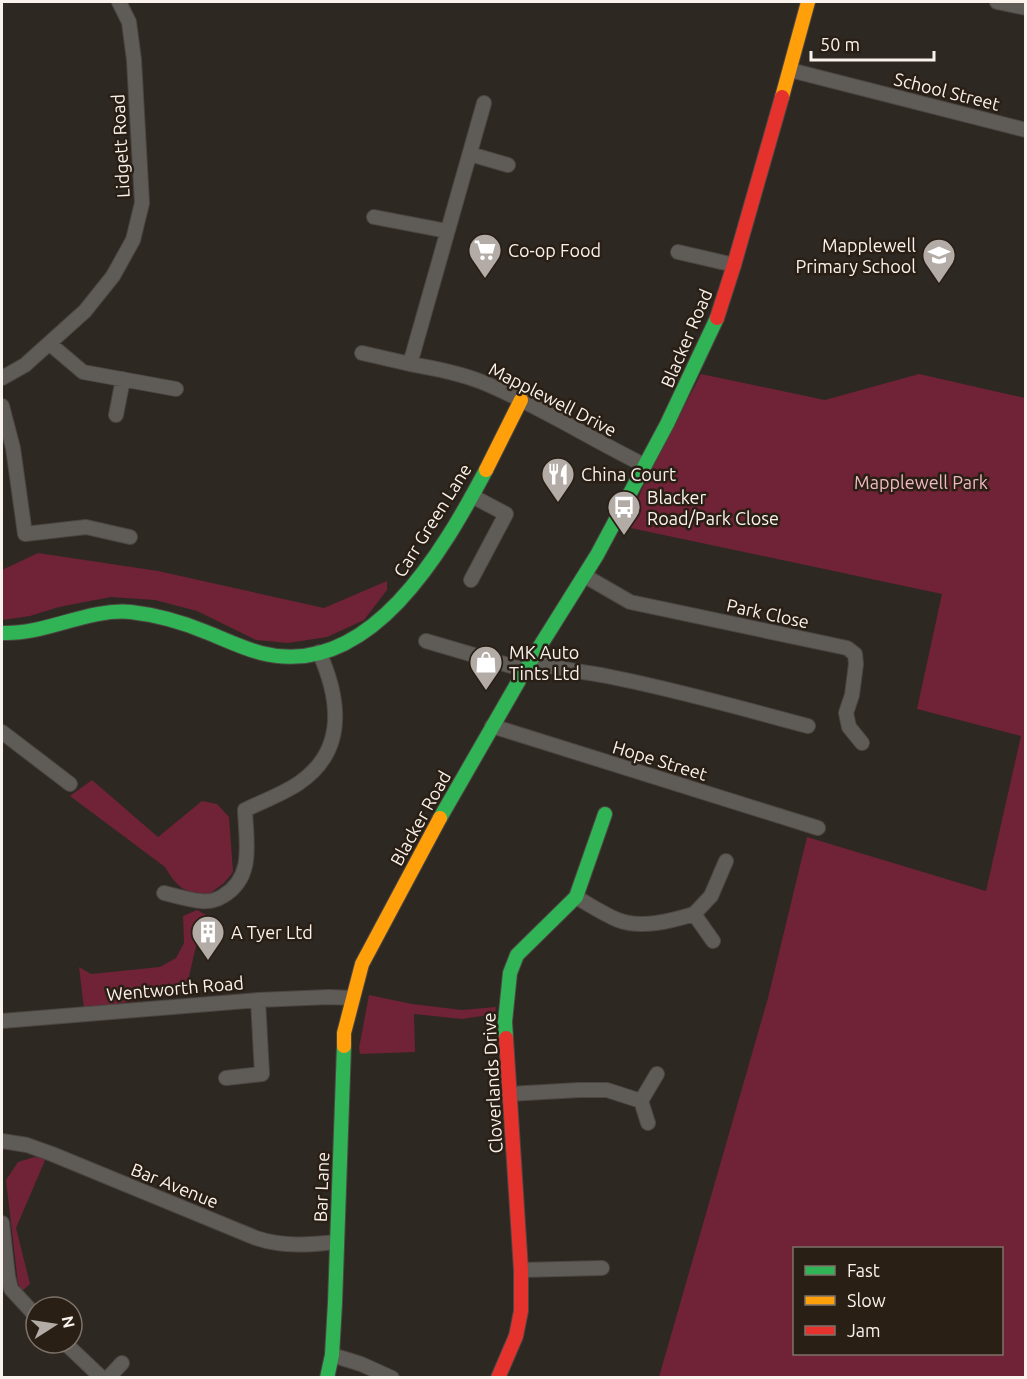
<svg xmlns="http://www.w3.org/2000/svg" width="1027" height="1379" viewBox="0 0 1027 1379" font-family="Ubuntu,sans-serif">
	<rect width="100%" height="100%" fill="#2e2823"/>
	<path fill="#702236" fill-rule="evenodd" d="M 701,374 L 825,400 L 919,374 L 1025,398 L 1025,1377 L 659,1377 L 768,998 L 807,837 L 986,891 L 1021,736 L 917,709 L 942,594 L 626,527 L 647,478 ZM 794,1248 L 1002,1248 L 1002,1354 L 794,1354 Z
		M 38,553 L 158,571 L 324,608 L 387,581 L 387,590 L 364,620 L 327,637 L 288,643 L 256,640 L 197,611 L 155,600 L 111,597 L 59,607 L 30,616 L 2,620 L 2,570 Z
		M 92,780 L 158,837 L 202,801 L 217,804 L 229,817 L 233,872 L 224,883 L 209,894 C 184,892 179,890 165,867 L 70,796 Z
		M 197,910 L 210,917 L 214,930 L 209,939 L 198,938 L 185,993 L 84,1009 L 79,967 L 91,974 L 160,967 L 176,958 L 184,943 L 183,916 Z
		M 369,995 L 412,1004 L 462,1010 L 496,1007 L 495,1014 L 462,1019 L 414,1014 L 415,1052 L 360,1054 L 359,1048 Z
		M 34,1157 L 46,1158 L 16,1228 L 30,1284 L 22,1291 L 18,1283 L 6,1180 L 18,1162 Z"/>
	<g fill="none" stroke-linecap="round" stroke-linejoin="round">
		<defs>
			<path id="street" d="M 997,2 L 1026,8
				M 790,70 L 1026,130
				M 484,103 L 410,364 C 434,368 459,373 482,382 C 538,405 589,438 644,465
				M 470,154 L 508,165
				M 374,217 L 447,231
				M 678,252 L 734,265
				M 50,344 L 83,372 L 176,389
				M 362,353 L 410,364
				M 2,378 L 25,365 L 85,311 L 113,276 L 133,240 L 142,203 L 134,60 L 129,22 L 119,2
				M 2,406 L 13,448 L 25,534 L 86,527 L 130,537
				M 116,415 L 123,379
				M 585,576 L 630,602 L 847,648 L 855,654 L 856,664 L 852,695 L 846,713 L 849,727 L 862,743
				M 471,580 L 506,514 L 472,496
				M 426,641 L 525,670
				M 531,661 C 559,670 588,672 616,678 C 681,691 744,709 808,726
				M 492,726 L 818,828
				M 2,732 L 70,784
				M 164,893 C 176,896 189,900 201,901 C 208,902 217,900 223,896 C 255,877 246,842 245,810 C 263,801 283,794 299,783 C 347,750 340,699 319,652
				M 576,897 C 590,905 603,914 618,920 C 641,929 671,921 694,914 L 713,941
				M 694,914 L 711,896 L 726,861
				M 2,1021 L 258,1000 L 329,997 L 352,998
				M 226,1078 L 262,1074 L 258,1000
				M 509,1094 L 579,1090 L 607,1090 L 641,1101 L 657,1074
				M 641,1101 L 648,1123
				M 2,1141 L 27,1145 L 52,1154 L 256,1238 C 283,1247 309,1245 337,1242
				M 2,1223 L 8,1277 L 11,1289 L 36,1316
				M 521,1270 L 602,1268
				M 65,1343 L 102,1378
				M 332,1355 L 361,1364 L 392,1378
				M 108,1378 L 122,1363"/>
			<path id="fast" d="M 2,633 C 46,635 87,608 131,612 C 157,615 182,622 206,632 C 224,639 242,648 261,653 C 370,681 444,549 486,470
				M 440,818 L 525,670 L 597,555 L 667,424 L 717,318
				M 506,1038 L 505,1022 L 510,973 L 517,955 L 576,897 L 605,814
				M 327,1378 L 332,1355 L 335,1303 L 344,1046"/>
			<path id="slow" d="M 782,97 L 808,2
				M 486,470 L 521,400
				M 344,1046 L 344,1033 L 362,964 L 440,818"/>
			<path id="jam" d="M 717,318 L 734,265 L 782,97
				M 498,1378 L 516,1336 L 521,1311 L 521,1270 L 506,1038"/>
		</defs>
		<use href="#street" stroke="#4c4642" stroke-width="16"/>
		<use href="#fast" stroke="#4c4642" stroke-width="16"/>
		<use href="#slow" stroke="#4c4642" stroke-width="16"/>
		<use href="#jam" stroke="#4c4642" stroke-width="16"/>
		<use href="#street" stroke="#5f5b57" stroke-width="14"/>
		<use href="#fast" stroke="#30b455" stroke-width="14"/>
		<use href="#slow" stroke="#ff9f0a" stroke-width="14"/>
		<use href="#jam" stroke="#e5322d" stroke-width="14"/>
	</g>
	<defs>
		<symbol id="supermarket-pin" viewBox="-11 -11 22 30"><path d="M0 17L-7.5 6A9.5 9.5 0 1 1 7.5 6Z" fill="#b3aba6" stroke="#291f15"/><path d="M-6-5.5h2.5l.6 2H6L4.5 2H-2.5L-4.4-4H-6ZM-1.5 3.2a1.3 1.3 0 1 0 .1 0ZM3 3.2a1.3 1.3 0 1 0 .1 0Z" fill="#fff"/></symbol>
		<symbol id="school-pin" viewBox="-11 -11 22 30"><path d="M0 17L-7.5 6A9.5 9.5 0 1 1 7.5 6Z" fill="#b3aba6" stroke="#291f15"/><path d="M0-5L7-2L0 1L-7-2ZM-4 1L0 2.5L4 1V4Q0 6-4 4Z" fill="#fff"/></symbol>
		<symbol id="restaurant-pin" viewBox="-11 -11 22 30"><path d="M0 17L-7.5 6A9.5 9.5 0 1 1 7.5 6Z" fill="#b3aba6" stroke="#291f15"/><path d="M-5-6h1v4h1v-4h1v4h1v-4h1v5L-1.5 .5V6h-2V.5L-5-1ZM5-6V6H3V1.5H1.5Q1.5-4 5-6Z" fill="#fff"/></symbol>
		<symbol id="bus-pin" viewBox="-11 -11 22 30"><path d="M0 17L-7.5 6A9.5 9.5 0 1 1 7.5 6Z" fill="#b3aba6" stroke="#291f15"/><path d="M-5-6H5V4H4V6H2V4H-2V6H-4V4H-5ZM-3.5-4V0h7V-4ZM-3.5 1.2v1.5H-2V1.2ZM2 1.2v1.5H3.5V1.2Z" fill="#fff"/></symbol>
		<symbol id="shop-pin" viewBox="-11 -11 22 30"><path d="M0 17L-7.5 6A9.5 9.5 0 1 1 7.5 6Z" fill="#b3aba6" stroke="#291f15"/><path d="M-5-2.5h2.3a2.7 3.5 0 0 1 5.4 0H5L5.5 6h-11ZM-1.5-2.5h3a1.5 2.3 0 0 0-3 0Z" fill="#fff"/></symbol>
		<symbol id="building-pin" viewBox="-11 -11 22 30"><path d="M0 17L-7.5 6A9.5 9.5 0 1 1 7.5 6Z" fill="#b3aba6" stroke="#291f15"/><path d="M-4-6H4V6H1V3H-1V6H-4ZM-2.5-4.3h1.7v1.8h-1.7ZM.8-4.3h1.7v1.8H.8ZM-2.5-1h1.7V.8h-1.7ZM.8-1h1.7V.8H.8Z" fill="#fff"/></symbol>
	</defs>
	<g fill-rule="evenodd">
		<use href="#supermarket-pin" x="466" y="231" width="38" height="52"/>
		<use href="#school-pin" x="920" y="236" width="38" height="52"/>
		<use href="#restaurant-pin" x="539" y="455" width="38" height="52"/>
		<use href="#bus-pin" x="605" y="488" width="38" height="52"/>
		<use href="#shop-pin" x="467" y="643" width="38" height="52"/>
		<use href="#building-pin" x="189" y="913" width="38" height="52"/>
	</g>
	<g text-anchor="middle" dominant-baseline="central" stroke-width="5" stroke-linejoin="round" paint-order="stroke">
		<g font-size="18" fill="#faf2ec" stroke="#291f15">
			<text transform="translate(947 91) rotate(14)">School Street</text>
			<text transform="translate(120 146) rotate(-93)">Lidgett Road</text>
			<text transform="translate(686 338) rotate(-67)">Blacker Road</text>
			<text transform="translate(553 399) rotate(27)">Mapplewell Drive</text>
			<text transform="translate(432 520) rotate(-58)">Carr Green Lane</text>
			<text transform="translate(768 613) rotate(12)">Park Close</text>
			<text transform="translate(660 760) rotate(17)">Hope Street</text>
			<text transform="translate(420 818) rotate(-61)">Blacker Road</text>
			<text transform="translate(175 988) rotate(-5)">Wentworth Road</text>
			<text transform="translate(492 1083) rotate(-93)">Cloverlands Drive</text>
			<text transform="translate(175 1185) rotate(22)">Bar Avenue</text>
			<text transform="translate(321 1187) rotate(-88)">Bar Lane</text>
		</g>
		<g font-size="18" fill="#faf2ec" stroke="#291f15" text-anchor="start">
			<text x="916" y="245" text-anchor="end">Mapplewell<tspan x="916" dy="21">Primary School</tspan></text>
			<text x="508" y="250">Co-op Food</text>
			<text x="581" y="474">China Court</text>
			<text x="647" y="497">Blacker<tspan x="647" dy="21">Road/Park Close</tspan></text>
			<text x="509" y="652">MK Auto<tspan x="509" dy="21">Tints Ltd</tspan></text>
			<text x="231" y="932">A Tyer Ltd</text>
		</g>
		<g font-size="18" fill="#efb9c1" stroke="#291f15">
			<text x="921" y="482">Mapplewell Park</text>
		</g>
	</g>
	<rect width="1027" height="1379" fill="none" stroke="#faf2ec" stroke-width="6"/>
	<rect x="793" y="1247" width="210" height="108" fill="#291f15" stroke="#7d736b" stroke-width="1.5"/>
	<rect x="805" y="1266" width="30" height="9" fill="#30b455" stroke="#7d736b" stroke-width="1.5"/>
	<text x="847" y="1277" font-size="18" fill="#faf2ec">Fast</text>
	<rect x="805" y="1296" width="30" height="9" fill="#ff9f0a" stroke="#7d736b" stroke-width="1.5"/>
	<text x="847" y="1307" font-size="18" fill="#faf2ec">Slow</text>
	<rect x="805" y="1326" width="30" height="9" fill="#e5322d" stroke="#7d736b" stroke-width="1.5"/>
	<text x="847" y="1337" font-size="18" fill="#faf2ec">Jam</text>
	<g transform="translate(54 1325) rotate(78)"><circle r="28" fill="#291f15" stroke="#7d736b" stroke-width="1.5"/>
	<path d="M0-4.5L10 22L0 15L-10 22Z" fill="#b3aba6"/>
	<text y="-9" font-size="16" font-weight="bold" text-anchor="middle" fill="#faf2ec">N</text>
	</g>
	<path d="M811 51v9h123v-9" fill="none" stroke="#faf2ec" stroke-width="3"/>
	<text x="820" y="51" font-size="18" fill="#faf2ec" stroke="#291f15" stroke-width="4.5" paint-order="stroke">50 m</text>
</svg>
